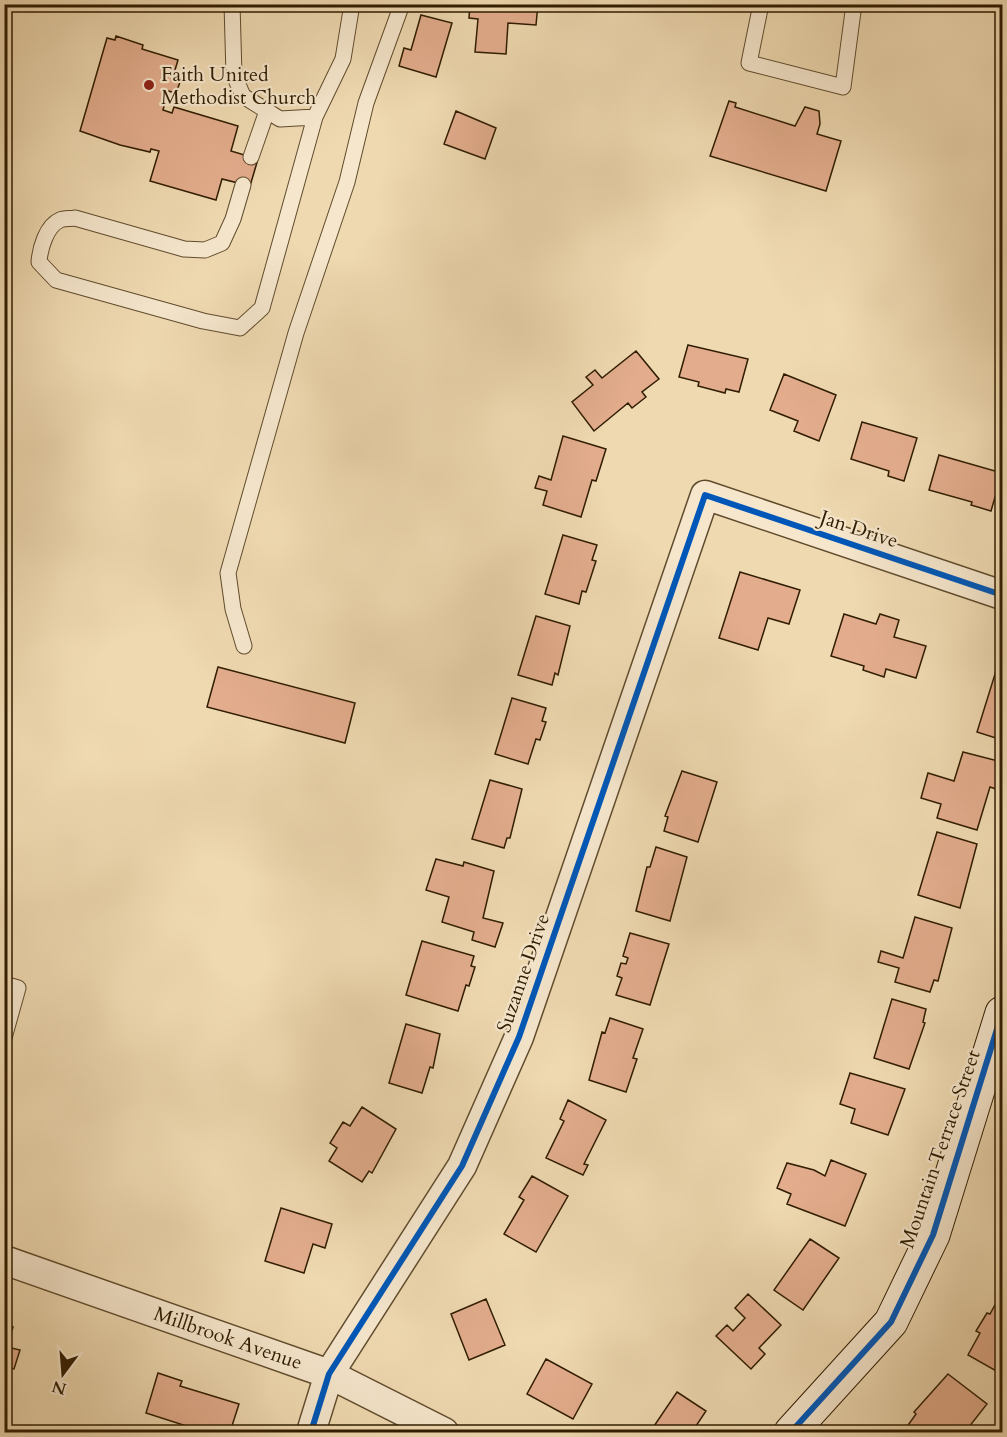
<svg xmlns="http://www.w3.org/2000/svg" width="1007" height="1437" viewBox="0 0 1007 1437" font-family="Cardo,serif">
	<rect width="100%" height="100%" fill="#efd9b1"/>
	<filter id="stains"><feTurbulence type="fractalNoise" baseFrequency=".00333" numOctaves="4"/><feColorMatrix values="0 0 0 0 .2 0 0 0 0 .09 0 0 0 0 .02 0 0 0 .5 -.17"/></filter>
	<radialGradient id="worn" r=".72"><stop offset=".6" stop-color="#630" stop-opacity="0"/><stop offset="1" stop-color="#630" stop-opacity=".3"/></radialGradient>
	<path fill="#e3ad8d" stroke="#301d01" stroke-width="1.5" d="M 470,4 L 538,4 L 536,25 L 508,23 L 506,54 L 475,52 L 478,19 L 469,18 Z
		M 421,15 L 452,23 L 436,77 L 399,66 L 404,48 L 411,50 Z
		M 116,36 L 143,45 L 142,49 L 178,60 L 172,80 L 180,82 L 176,93 L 168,91 L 163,110 L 172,113 L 174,107 L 238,126 L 231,151 L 258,159 L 250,186 L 222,179 L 216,200 L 150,181 L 159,151 L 151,149 L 150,152 L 120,145 L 80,131 L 107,38 L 115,40 Z
		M 729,101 L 736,103 L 735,107 L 795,126 L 805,107 L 819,111 L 820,124 L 817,134 L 841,141 L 826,191 L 710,156 Z
		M 456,111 L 496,128 L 485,159 L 444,144 Z
		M 688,345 L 748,359 L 739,392 L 726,389 L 725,393 L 698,386 L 699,382 L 679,377 Z
		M 636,351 L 659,379 L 642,392 L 646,397 L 632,408 L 628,403 L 594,431 L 572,402 L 593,385 L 586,377 L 595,370 L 602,378 Z
		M 784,374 L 836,395 L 819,441 L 794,431 L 798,421 L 770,410 Z
		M 862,422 L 917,438 L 904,481 L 888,476 L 889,471 L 851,459 Z
		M 563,436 L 606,449 L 596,481 L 592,480 L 581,517 L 543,505 L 547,491 L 535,488 L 539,476 L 551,480 Z
		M 939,455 L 1002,473 L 991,511 L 971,505 L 972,502 L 929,490 Z
		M 563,535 L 597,545 L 592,560 L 596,561 L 586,592 L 582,591 L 579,604 L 545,594 Z
		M 740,572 L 800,590 L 789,624 L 768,618 L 758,650 L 719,638 Z
		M 844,614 L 876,624 L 880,614 L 899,620 L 894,637 L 926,646 L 916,678 L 886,669 L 884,677 L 863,670 L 864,666 L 831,656 Z
		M 536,616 L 570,626 L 558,675 L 555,673 L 552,685 L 518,675 Z
		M 1000,658 L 1002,659 L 1002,740 L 977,732 Z
		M 218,667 L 355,703 L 345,743 L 207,707 Z
		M 512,698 L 546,708 L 542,721 L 546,722 L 540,740 L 536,739 L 528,764 L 495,754 Z
		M 963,752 L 1002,762 L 996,789 L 990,787 L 977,830 L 937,818 L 941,804 L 921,798 L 928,773 L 954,781 Z
		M 682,771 L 717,782 L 698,842 L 664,831 L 668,817 L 665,816 Z
		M 490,780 L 522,789 L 510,838 L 507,838 L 504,848 L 472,839 Z
		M 937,832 L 977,844 L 960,908 L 918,895 Z
		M 656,847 L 687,857 L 670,921 L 636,911 L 647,867 L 650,867 Z
		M 436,859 L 463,866 L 464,862 L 494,871 L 483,918 L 503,923 L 495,947 L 472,940 L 474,932 L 442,922 L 449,897 L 426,890 Z
		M 915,917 L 952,928 L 938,981 L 934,980 L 930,992 L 895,982 L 899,968 L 878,962 L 881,951 L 903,958 Z
		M 630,933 L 669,944 L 650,1005 L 616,995 L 622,978 L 617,976 L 621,963 L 626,964 L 628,958 L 623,956 Z
		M 422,941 L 474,956 L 471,966 L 475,967 L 469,986 L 466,985 L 458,1011 L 406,995 Z
		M 892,999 L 926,1009 L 923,1022 L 925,1023 L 909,1069 L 874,1058 Z
		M 610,1018 L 643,1029 L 633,1058 L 637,1059 L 626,1092 L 589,1080 L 602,1032 L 605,1033 Z
		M 406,1024 L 440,1034 L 433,1068 L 430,1067 L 422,1093 L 389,1083 Z
		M 850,1073 L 905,1089 L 888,1135 L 851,1123 L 855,1109 L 840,1104 Z
		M 568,1100 L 606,1120 L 584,1164 L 588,1165 L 583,1175 L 546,1158 L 564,1121 L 560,1119 Z
		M 362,1107 L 396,1129 L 372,1173 L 369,1171 L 362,1182 L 329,1161 L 337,1148 L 330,1143 L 343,1122 L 350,1126 Z
		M 831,1160 L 866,1174 L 845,1226 L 787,1204 L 791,1194 L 777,1188 L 787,1163 L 814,1170 L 825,1176 Z
		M 532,1176 L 568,1196 L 536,1252 L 504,1234 L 524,1200 L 519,1197 Z
		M 281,1208 L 332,1224 L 325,1248 L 313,1244 L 304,1273 L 265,1261 Z
		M 810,1239 L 839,1258 L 803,1310 L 774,1290 Z
		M 748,1294 L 781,1325 L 759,1348 L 765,1354 L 751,1369 L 716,1336 L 727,1325 L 733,1331 L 745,1318 L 735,1308 Z
		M 486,1299 L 505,1345 L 469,1360 L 451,1314 Z
		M 996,1303 L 1002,1306 L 1002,1365 L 998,1372 L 968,1355 L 980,1333 L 976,1331 L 987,1313 L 990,1314 Z
		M 4,1324 L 13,1327 L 7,1347 L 20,1350 L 14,1369 L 4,1367 Z
		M 546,1359 L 592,1384 L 573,1419 L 527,1394 Z
		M 158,1373 L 182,1381 L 180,1386 L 239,1404 L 230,1432 L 205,1432 L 146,1413 Z
		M 948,1374 L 987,1404 L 965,1432 L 912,1432 L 906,1428 L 916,1414 L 914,1412 Z
		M 677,1392 L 706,1411 L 692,1432 L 650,1432 Z"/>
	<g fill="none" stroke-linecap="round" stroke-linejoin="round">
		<defs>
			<path id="lane" d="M 232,4 L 234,75 L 243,96 L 280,119 L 315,117 L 343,59 L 352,4
				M 761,4 L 749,63 L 843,87 L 854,4
				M 251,157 L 267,111
				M 243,185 L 233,219 L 222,243 L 205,250 L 184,249 L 75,218 C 71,219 64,218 60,220 C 46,226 40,249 39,262 L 56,280 L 203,321 L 240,328 L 262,308 L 315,117
				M 244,646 L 233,609 L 228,573 L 296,333 L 347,182 L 366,103 L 402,4
				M 4,984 L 18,988 L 4,1038"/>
			<path id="street" d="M 4,1260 L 329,1374 L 444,1432
				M 311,1432 L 329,1374 L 462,1166 L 519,1037 L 705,495 L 1002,595"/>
			<path id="secondary" d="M 791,1432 L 891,1322 L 933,1235 L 1002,1013"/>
		</defs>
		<use href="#lane" stroke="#604c2d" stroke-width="17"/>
		<use href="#street" stroke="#604c2d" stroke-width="31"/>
		<use href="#secondary" stroke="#301d01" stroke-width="35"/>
		<use href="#lane" stroke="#f5e6cc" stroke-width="15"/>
		<use href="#street" stroke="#f5e6cc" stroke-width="28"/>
		<use href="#secondary" stroke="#f5e6cc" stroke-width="33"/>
		<defs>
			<path id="cycleway" d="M 311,1432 L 329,1374 L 462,1166 L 519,1037 L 705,495 L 1002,595
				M 791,1432 L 891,1322 L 933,1235 L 1002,1013"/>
		</defs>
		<use href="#cycleway" stroke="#f5e6cc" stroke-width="10"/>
		<use href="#cycleway" stroke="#0057b8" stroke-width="6"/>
	</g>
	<circle fill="#8f2418" stroke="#f5e6cc" stroke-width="2" cx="149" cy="85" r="6"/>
	<g text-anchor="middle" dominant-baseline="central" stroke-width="4.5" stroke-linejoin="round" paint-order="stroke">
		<g font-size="20" fill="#301d01" stroke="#f5e6cc" text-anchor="start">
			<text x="161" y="74">Faith United<tspan x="161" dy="23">Methodist Church</tspan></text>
		</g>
		<g font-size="20" fill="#301d01" stroke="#f5e6cc">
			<text transform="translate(859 529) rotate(18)">Jan Drive</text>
			<text transform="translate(523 973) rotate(-71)">Suzanne Drive</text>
			<text transform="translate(940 1149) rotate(-71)">Mountain Terrace Street</text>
			<text transform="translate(228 1338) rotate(19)">Millbrook Avenue</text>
		</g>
	</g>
	<rect width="1007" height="1437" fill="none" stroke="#efd9b1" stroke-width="24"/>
	<rect x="6" y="6" width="995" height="1425" fill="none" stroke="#301d01" stroke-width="3"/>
	<rect x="12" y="12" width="983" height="1413" fill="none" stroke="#301d01" stroke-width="1.5"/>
	<g transform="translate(63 1374) rotate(196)" stroke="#f5e6cc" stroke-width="4.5" paint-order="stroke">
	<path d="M0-4.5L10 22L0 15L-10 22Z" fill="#301d01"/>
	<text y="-9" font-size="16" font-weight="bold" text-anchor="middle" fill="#301d01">N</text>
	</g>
	<rect width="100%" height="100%" filter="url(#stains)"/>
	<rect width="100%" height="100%" fill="url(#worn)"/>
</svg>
